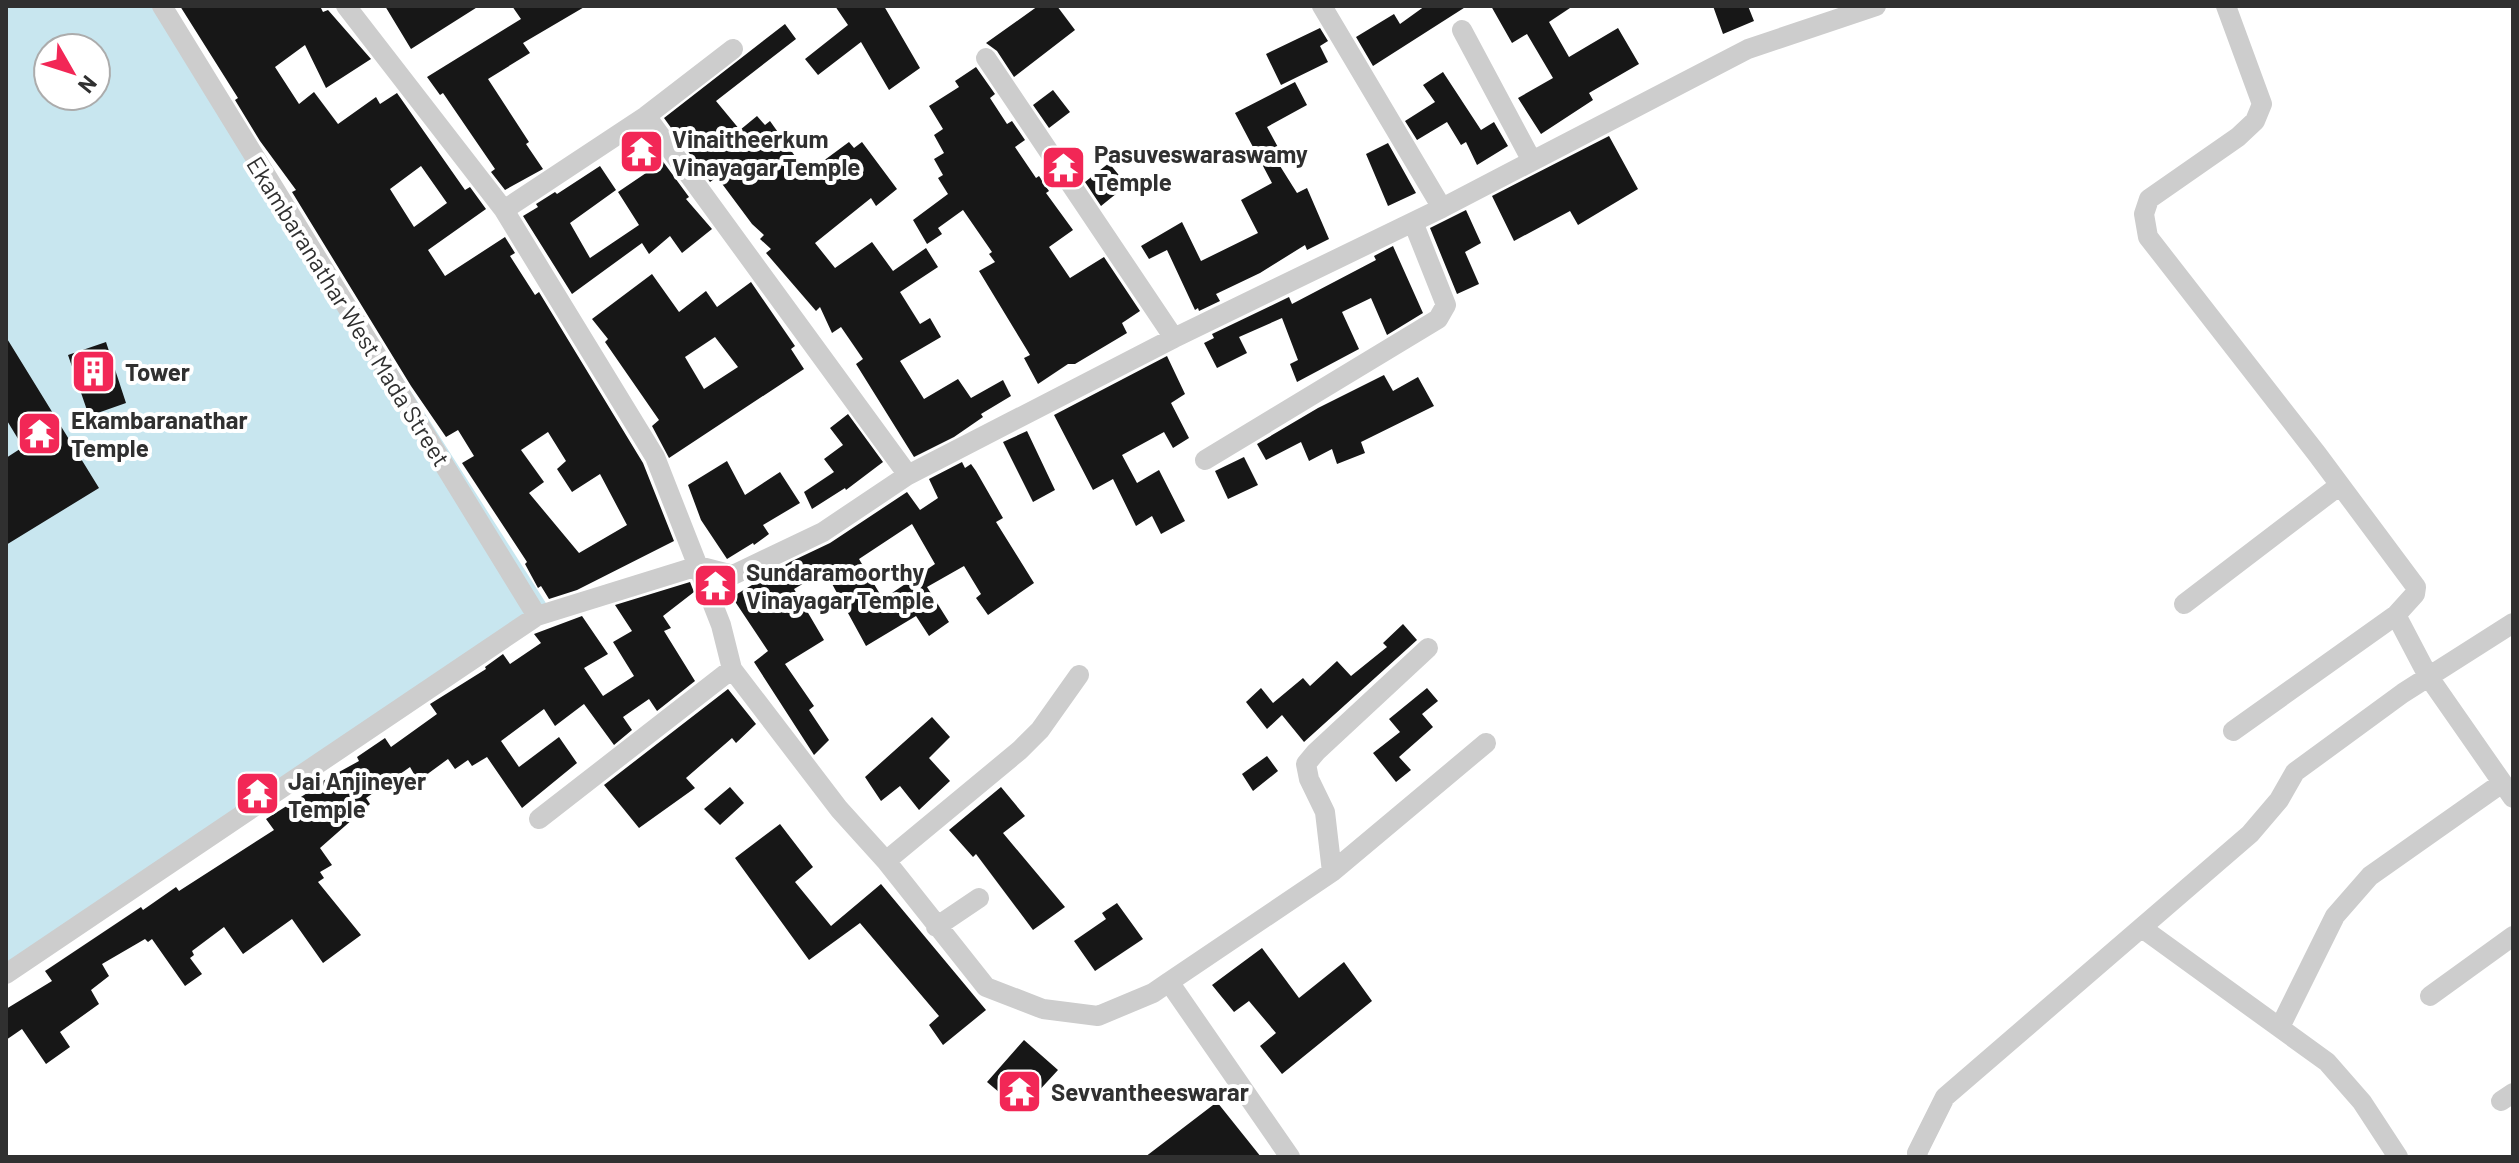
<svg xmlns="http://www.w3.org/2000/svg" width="2519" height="1163" viewBox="0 0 2519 1163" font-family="Barlow,sans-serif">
	<rect width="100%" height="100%" fill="#fff"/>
	<path fill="#c8e6ef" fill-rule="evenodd" d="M 6,6 L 165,6 L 551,611 L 6,964 ZM 48,48 L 96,48 L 96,96 L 48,96 Z"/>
	<path fill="#171717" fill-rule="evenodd" d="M 180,6 L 320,6 L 323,12 L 328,10 L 371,59 L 326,88 L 305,45 L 275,67 L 299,104 L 314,92 L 338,124 L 376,97 L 380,104 L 397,93 L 465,190 L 470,187 L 486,209 L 428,250 L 445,276 L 505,237 L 515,253 L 510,256 L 535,295 L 539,292 L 643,463 L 674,541 L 577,590 L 549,599 L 541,586 L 538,588 L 525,564 L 527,562 L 462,463 L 474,456 L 458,430 L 446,437 L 411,386 L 292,192 L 296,190 L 260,141 L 235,100 L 238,98 ZM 421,166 L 447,203 L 414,227 L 390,189 ZM 548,432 L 566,461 L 557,469 L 572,492 L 600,474 L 627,525 L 579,553 L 529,493 L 544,482 L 521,450 Z
		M 385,6 L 479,6 L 411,49 Z
		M 512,6 L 586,6 L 523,43 L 530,53 L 488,79 L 529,142 L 526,144 L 543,169 L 505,190 L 491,172 L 495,169 L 471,134 L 443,93 L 440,95 L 427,77 L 521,19 Z
		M 835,6 L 884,6 L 920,68 L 889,90 L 861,42 L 818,75 L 805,59 L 848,25 Z
		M 1038,6 L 1057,6 L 1075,30 L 1014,77 L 997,51 L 986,43 Z
		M 1425,6 L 1467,6 L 1373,66 L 1356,37 L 1394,14 L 1400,24 Z
		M 1491,6 L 1573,6 L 1549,22 L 1569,57 L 1618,28 L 1639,64 L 1589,93 L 1593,100 L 1541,134 L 1518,98 L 1553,78 L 1527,34 L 1512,43 Z
		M 1713,6 L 1748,6 L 1754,21 L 1723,34 Z
		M 785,24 L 796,39 L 716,101 L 740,130 L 757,116 L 765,125 L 770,121 L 807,173 L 849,142 L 854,148 L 862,142 L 897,189 L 876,206 L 871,198 L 815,243 L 835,268 L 872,242 L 893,271 L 926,248 L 938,267 L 900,292 L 920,324 L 930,318 L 941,337 L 900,361 L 924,399 L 958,379 L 971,398 L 1003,380 L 1011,396 L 981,414 L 983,417 L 954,437 L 914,457 L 856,364 L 863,359 L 841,327 L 832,333 L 820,307 L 816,311 L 766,253 L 771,249 L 760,239 L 764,235 L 752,224 L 717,177 L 710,182 L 664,118 Z
		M 1320,28 L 1328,41 L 1320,46 L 1328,62 L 1281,85 L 1266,54 Z
		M 976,67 L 995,94 L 990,98 L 1007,124 L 1012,121 L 1025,140 L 1015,147 L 1036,178 L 1039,176 L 1049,191 L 1046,193 L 1073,230 L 1049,247 L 1070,278 L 1104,257 L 1140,311 L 1122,323 L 1127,333 L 1075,364 L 1068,364 L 1038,384 L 1024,358 L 1030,355 L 979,271 L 995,262 L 989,254 L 992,252 L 963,210 L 938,228 L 942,234 L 927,244 L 913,220 L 948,194 L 938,178 L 943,175 L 934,159 L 944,153 L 934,135 L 943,129 L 929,106 L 959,87 L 955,81 Z
		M 1443,72 L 1481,130 L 1494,122 L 1508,146 L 1477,165 L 1466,142 L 1461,145 L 1447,122 L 1417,140 L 1405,121 L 1435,102 L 1423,85 Z
		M 1295,82 L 1307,105 L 1267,127 L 1286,162 L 1280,166 L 1297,193 L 1307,188 L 1329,239 L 1307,250 L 1305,245 L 1260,273 L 1216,294 L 1220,301 L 1199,311 L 1198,308 L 1195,310 L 1167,250 L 1149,259 L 1141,246 L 1182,222 L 1201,261 L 1258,233 L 1241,200 L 1272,183 L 1235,113 Z
		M 1053,90 L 1070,112 L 1049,128 L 1033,105 Z
		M 1609,136 L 1638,189 L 1578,225 L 1570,211 L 1514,241 L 1492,196 Z
		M 645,137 L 689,197 L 686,199 L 712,229 L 682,253 L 670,236 L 649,254 L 642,243 L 572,294 L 523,216 L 538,207 L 536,204 L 555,192 L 557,194 L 600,166 L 616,190 L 570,223 L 590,258 L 639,225 L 618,192 L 646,173 L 628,150 Z
		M 1388,143 L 1416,193 L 1388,206 L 1366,154 Z
		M 1109,163 L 1127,185 L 1101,206 L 1085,182 Z
		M 1466,210 L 1481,243 L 1465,252 L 1479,284 L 1457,294 L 1430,228 Z
		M 1393,246 L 1423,313 L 1387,335 L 1371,298 L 1342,312 L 1359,349 L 1297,382 L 1290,364 L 1298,360 L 1282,318 L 1239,337 L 1247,353 L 1217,368 L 1204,343 L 1214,338 L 1212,334 L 1289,297 L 1292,304 L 1376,260 L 1374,256 Z
		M 652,274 L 679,312 L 706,291 L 717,307 L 751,282 L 795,346 L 791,349 L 804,369 L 669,458 L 652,426 L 659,420 L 605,342 L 608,339 L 592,319 ZM 715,337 L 738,367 L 704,389 L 685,357 Z
		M 6,337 L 99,488 L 6,545 L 6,458 L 23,447 L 6,419 Z
		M 106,342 L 126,403 L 89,416 L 68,355 Z
		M 1167,356 L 1185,394 L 1171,403 L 1189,438 L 1173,448 L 1164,432 L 1122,455 L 1137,483 L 1159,470 L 1185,521 L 1161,534 L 1152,516 L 1136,526 L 1113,479 L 1093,490 L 1054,415 Z
		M 1384,375 L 1393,391 L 1418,377 L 1434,406 L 1361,442 L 1365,453 L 1337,464 L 1332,449 L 1309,461 L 1301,442 L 1266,460 L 1257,444 L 1318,408 Z
		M 848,414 L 883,462 L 846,490 L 845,488 L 812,509 L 804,492 L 834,472 L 824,459 L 843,445 L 830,428 Z
		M 1027,431 L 1055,490 L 1033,502 L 1003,442 Z
		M 1244,457 L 1258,485 L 1228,499 L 1215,471 Z
		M 727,461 L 745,495 L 780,472 L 800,503 L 763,525 L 769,534 L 754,545 L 753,543 L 727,559 L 701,520 L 688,485 Z
		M 962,462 L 965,468 L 971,464 L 976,471 L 1003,518 L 996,522 L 1034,583 L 988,615 L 976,598 L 981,594 L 964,566 L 927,587 L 949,622 L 929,636 L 916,616 L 866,646 L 825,571 L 794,589 L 824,640 L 785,664 L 814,706 L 809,710 L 829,740 L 814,755 L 754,662 L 768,651 L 732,597 L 790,562 L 830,543 L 907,492 L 920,510 L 938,498 L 929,479 ZM 912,524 L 935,564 L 883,599 L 859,559 Z
		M 690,582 L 694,592 L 663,616 L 671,628 L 664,631 L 695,681 L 657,711 L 649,699 L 623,717 L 632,730 L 614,745 L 584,704 L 555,726 L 544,709 L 501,741 L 519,767 L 559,737 L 577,763 L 522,808 L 487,757 L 472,766 L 468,760 L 455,769 L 448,759 L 418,781 L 410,767 L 366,798 L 370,804 L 320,848 L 332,865 L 320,872 L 324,878 L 318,882 L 361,935 L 323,963 L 292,919 L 243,954 L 224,927 L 192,951 L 194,955 L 190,958 L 202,974 L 185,986 L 152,939 L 148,942 L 145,939 L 102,964 L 109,976 L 91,990 L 99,1004 L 60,1032 L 70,1047 L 46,1064 L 22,1029 L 6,1040 L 6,1009 L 52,981 L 45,971 L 141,907 L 143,910 L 176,887 L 179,891 L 274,830 L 266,819 L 312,790 L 310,788 L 359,761 L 357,757 L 385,738 L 391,747 L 437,714 L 430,704 L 486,669 L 485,667 L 503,654 L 510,664 L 541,643 L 534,634 L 582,616 L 608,654 L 584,668 L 603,696 L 634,676 L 613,642 L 632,631 L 615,605 Z
		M 1403,624 L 1417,640 L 1304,742 L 1282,715 L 1267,729 L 1246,702 L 1261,688 L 1273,703 L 1303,678 L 1310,686 L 1337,661 L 1351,676 L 1387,647 L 1383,643 Z
		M 1427,688 L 1438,701 L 1422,714 L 1433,727 L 1399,757 L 1411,770 L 1396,782 L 1373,753 L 1400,732 L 1389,719 Z
		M 728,689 L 756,724 L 736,743 L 732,738 L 686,778 L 695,788 L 639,828 L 604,785 Z
		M 932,717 L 950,737 L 929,758 L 950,781 L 919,810 L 900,786 L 881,801 L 865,777 Z
		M 1267,756 L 1278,771 L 1253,791 L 1242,774 Z
		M 730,787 L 744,803 L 720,825 L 704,809 Z
		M 1001,787 L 1025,816 L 1003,833 L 1065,907 L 1033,930 L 976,854 L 973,857 L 949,830 Z
		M 780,824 L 813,867 L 795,882 L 831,926 L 881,884 L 986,1010 L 943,1045 L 929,1025 L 939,1016 L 860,923 L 809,960 L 735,858 Z
		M 1117,903 L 1143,939 L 1095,971 L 1074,941 L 1106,919 L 1102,913 Z
		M 1262,948 L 1299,998 L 1344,962 L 1372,1001 L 1282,1074 L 1260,1046 L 1276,1033 L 1249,1001 L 1234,1012 L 1212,985 Z
		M 1024,1040 L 1058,1070 L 1035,1095 L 1020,1082 L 1006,1098 L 987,1082 Z
		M 1217,1102 L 1261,1157 L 1145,1157 Z"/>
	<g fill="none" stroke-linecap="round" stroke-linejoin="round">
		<path stroke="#cdcdcd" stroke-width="20" d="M 162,6 L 537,616
			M 346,6 L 504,210 L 655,457 L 721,625 L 732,669 L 839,809 L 886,861 L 986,987 L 1043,1009 L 1098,1016 L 1153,993 L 1169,982 L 1290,1157
			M 1322,6 L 1442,208
			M 2226,6 L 2262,104 L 2255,121 L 2238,137 L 2149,199 L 2144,214 L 2148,237 L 2317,454 L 2416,587 L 2415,594 L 2396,615 L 2428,676 L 2513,798
			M 1462,30 L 1532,161
			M 986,58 L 1174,338
			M 646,116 L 908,475
			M 504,210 L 646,116 L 733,49
			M 1205,460 L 1438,319 L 1446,305 L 1413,222
			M 2184,604 L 2340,485
			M 2233,731 L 2396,615
			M 539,819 L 732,669
			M 886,861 L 1020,750 L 1040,730 L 1079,675
			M 1332,872 L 1486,743
			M 936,927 L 979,898
			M 2142,928 L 2327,1062 L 2362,1102 L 2398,1157
			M 6,974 L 537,616 L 698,566 L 733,575 L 823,532 L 908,475 L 1174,338 L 1442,208 L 1748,49 L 1876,6
			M 1169,982 L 1332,872 L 1325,812 L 1309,779 L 1306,764 L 1316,752 L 1428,648
			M 2430,996 L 2513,936
			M 2280,1027 L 2335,916 L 2370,876 L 2502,783
			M 2501,1101 L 2513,1093
			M 1918,1157 L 1917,1153 L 1945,1097 L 2250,834 L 2279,800 L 2295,772 L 2403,693 L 2513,623"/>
	</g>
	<defs>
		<symbol id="temple-square" viewBox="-11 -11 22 22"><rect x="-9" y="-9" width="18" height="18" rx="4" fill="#f22756" stroke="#fff"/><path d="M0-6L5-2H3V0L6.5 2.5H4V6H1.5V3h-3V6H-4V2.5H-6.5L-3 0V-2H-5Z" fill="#fff"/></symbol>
		<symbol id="building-square" viewBox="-11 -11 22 22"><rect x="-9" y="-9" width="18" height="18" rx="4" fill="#f22756" stroke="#fff"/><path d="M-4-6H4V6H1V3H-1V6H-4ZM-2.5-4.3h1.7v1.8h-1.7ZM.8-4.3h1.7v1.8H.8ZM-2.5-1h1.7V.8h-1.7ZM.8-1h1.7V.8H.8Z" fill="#fff"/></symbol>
	</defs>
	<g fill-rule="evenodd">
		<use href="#temple-square" x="616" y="126" width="51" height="51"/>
		<use href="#temple-square" x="1038" y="142" width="51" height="51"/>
		<use href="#building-square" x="68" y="346" width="51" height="51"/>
		<use href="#temple-square" x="14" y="408" width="51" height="51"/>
		<use href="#temple-square" x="690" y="560" width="51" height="51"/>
		<use href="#temple-square" x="232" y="768" width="51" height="51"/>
		<use href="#temple-square" x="994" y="1066" width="51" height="51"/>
	</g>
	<g text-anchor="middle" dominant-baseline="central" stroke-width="8" stroke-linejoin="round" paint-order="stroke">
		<g font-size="24" font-weight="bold" fill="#303030" stroke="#fff" text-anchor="start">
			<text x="672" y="138">Vinaitheerkum<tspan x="672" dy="28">Vinayagar Temple</tspan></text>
			<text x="1094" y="153">Pasuveswaraswamy<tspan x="1094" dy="28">Temple</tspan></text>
			<text x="125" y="371">Tower</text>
			<text x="71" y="419">Ekambaranathar<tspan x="71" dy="28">Temple</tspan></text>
			<text x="746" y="571">Sundaramoorthy<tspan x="746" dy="28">Vinayagar Temple</tspan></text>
			<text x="288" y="780">Jai Anjineyer<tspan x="288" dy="28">Temple</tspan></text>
			<text x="1051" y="1091">Sevvantheeswarar</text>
		</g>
		<g font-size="24" fill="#303030" stroke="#fff">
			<text transform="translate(349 311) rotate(58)">Ekambaranathar West Mada Street</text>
		</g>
	</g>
	<rect width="2519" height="1163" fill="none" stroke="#303030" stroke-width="16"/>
	<g transform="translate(72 72) rotate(129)"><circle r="38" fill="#ffffff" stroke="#acacac" stroke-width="2"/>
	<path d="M0-6L14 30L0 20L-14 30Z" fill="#f22756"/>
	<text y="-12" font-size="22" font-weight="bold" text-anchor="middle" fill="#303030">N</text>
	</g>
</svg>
